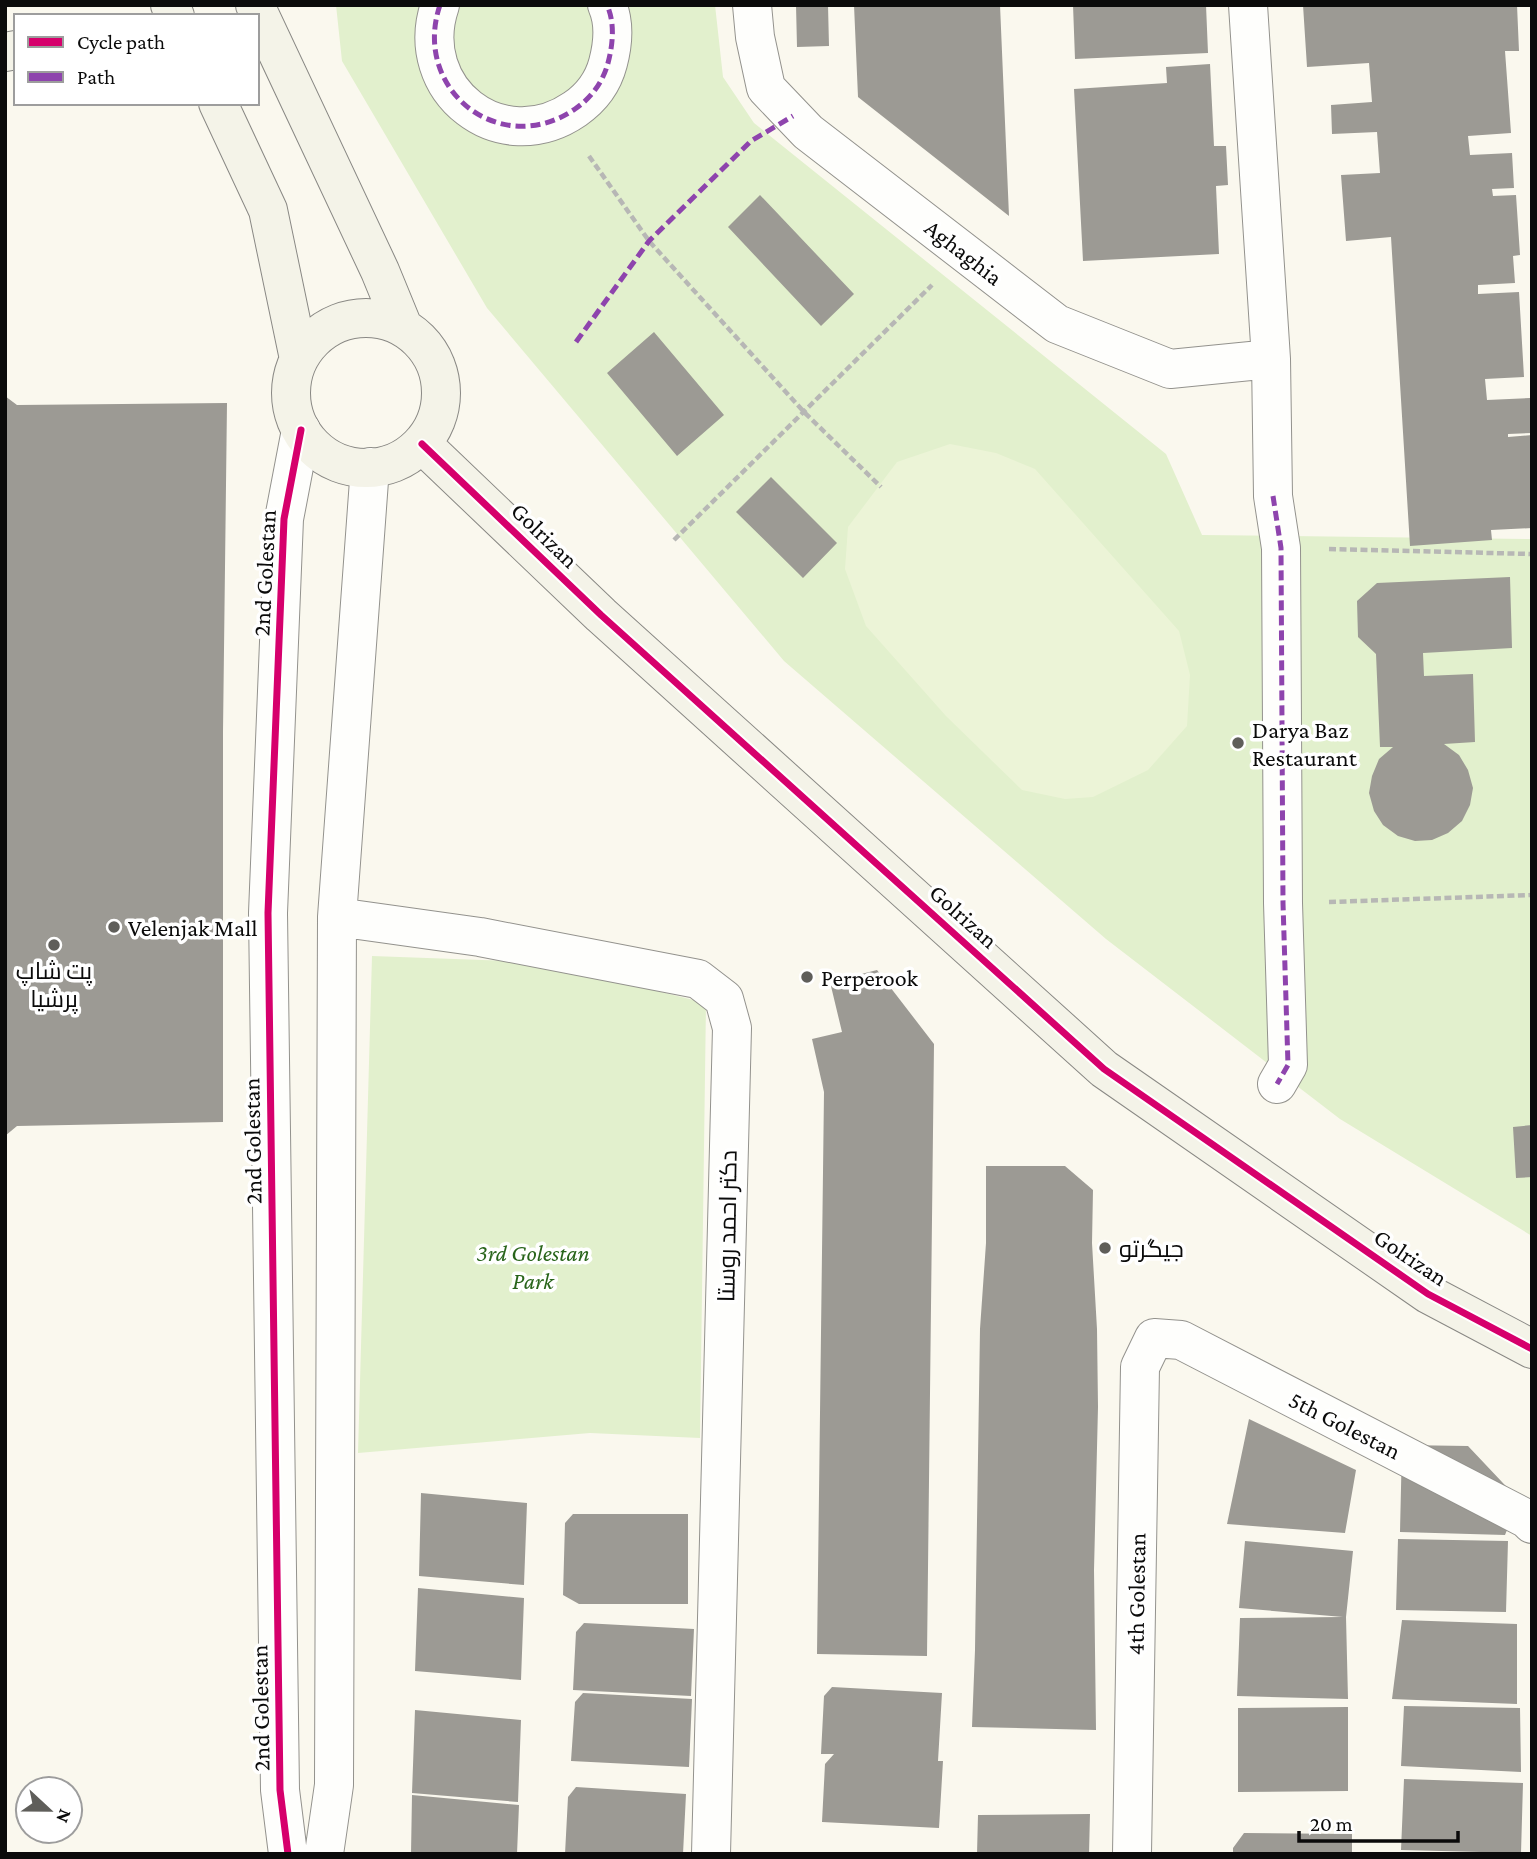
<svg xmlns="http://www.w3.org/2000/svg" width="1537" height="1859" viewBox="0 0 1537 1859" font-family="'Crimson Pro',Cairo,serif">
	<rect width="100%" height="100%" fill="#faf8ee"/>
	<path fill="#e2f0cd" d="M 336,5 L 715,5 L 723,77 L 754,123 L 1166,454 L 1202,535 L 1532,539 L 1532,1236 L 1340,1119 L 1106,939 L 784,661 L 487,308 L 342,61 Z
		M 372,956 L 538,962 L 706,1003 L 700,1438 L 590,1433 L 358,1453 Z"/>
	<path fill="#ecf4d7" d="M 950,444 L 996,453 L 1035,469 L 1179,631 L 1190,675 L 1187,726 L 1148,770 L 1093,797 L 1065,799 L 1022,790 L 946,716 L 866,626 L 845,569 L 848,527 L 897,462 Z"/>
	<path fill="#9c9a94" d="M 796,5 L 828,5 L 829,46 L 797,47 Z
		M 854,5 L 1000,5 L 1009,216 L 858,97 Z
		M 1073,5 L 1206,5 L 1208,53 L 1075,59 Z
		M 1303,5 L 1517,5 L 1519,51 L 1505,51 L 1511,133 L 1468,136 L 1470,155 L 1512,153 L 1514,188 L 1492,189 L 1493,196 L 1516,195 L 1520,255 L 1513,256 L 1515,283 L 1478,285 L 1478,294 L 1519,292 L 1524,377 L 1485,379 L 1487,400 L 1530,398 L 1532,433 L 1508,434 L 1508,437 L 1532,435 L 1532,528 L 1491,530 L 1492,540 L 1410,546 L 1391,237 L 1346,241 L 1341,175 L 1380,173 L 1377,132 L 1332,134 L 1331,105 L 1372,102 L 1369,63 L 1307,67 Z
		M 1210,64 L 1214,146 L 1226,146 L 1228,185 L 1216,186 L 1219,254 L 1083,261 L 1074,89 L 1167,83 L 1166,67 Z
		M 760,195 L 854,294 L 821,326 L 728,227 Z
		M 654,332 L 724,415 L 677,456 L 607,373 Z
		M 5,396 L 17,405 L 227,403 L 223,731 L 223,1122 L 17,1126 L 5,1136 Z
		M 771,477 L 837,543 L 803,578 L 736,512 Z
		M 1510,577 L 1512,648 L 1423,653 L 1424,676 L 1473,674 L 1475,742 L 1444,744 L 1459,755 L 1468,770 L 1473,788 L 1470,805 L 1462,821 L 1448,833 L 1432,840 L 1415,841 L 1398,836 L 1383,825 L 1374,811 L 1369,793 L 1372,776 L 1379,759 L 1393,747 L 1380,747 L 1376,654 L 1358,637 L 1357,601 L 1377,583 Z
		M 877,970 L 934,1044 L 927,1656 L 817,1654 L 824,1092 L 812,1039 L 842,1032 L 830,982 Z
		M 1532,1125 L 1532,1177 L 1516,1178 L 1513,1127 Z
		M 986,1166 L 1065,1166 L 1093,1190 L 1092,1243 L 1097,1329 L 1098,1407 L 1094,1570 L 1096,1730 L 972,1727 L 975,1650 L 980,1329 L 986,1243 Z
		M 1249,1419 L 1356,1470 L 1345,1533 L 1227,1524 Z
		M 1402,1445 L 1468,1446 L 1519,1500 L 1505,1535 L 1400,1532 Z
		M 421,1493 L 527,1503 L 524,1585 L 419,1576 Z
		M 573,1514 L 688,1514 L 688,1604 L 579,1604 L 563,1595 L 565,1523 Z
		M 1398,1539 L 1508,1541 L 1506,1612 L 1396,1610 Z
		M 1245,1541 L 1353,1551 L 1346,1617 L 1348,1699 L 1237,1696 L 1240,1618 L 1343,1617 L 1239,1608 Z
		M 418,1588 L 524,1598 L 521,1680 L 415,1671 Z
		M 1402,1620 L 1517,1624 L 1517,1704 L 1392,1699 Z
		M 584,1623 L 694,1629 L 691,1696 L 573,1690 L 576,1632 Z
		M 832,1687 L 942,1693 L 938,1761 L 943,1761 L 939,1828 L 822,1822 L 825,1764 L 834,1754 L 821,1754 L 824,1696 Z
		M 583,1693 L 692,1699 L 689,1767 L 571,1761 L 575,1702 Z
		M 1404,1706 L 1520,1708 L 1521,1772 L 1401,1766 Z
		M 1348,1707 L 1348,1791 L 1238,1792 L 1238,1708 Z
		M 415,1710 L 521,1720 L 518,1802 L 412,1793 Z
		M 1404,1779 L 1523,1783 L 1521,1853 L 1401,1850 Z
		M 576,1787 L 686,1794 L 683,1854 L 565,1854 L 568,1797 Z
		M 412,1795 L 519,1805 L 517,1854 L 411,1854 Z
		M 1090,1814 L 1089,1854 L 977,1854 L 978,1815 Z
		M 1244,1833 L 1352,1834 L 1352,1854 L 1233,1854 L 1233,1848 Z"/>
	<g fill="none" stroke-linecap="round" stroke-linejoin="round">
		<defs>
			<path id="street" d="M 440,5 C 411,90 501,160 575,109 C 591,98 603,82 608,63 C 613,44 615,23 607,5
				M 752,5 L 755,37 L 766,88 L 808,132 L 1057,324 L 1170,369 L 1271,359
				M 1248,5 L 1271,359 L 1273,496 L 1281,548 L 1283,903 L 1288,1065 L 1277,1084
				M 337,917 L 480,937 L 698,979 L 724,999 L 732,1028 L 711,1854
				M 288,1854 L 280,1790 L 268,913 L 284,519 L 301,430
				M 324,1854 L 334,1785 L 337,917 L 370,467
				M 1132,1854 L 1140,1367 L 1154,1338 L 1181,1340 L 1527,1519 L 1532,1524"/>
			<path id="secondary" d="M 170,5 L 175,16
				M 255,5 L 380,271 L 403,327
				M 5,52 L 16,50
				M 218,103 L 268,210 L 299,359
				M291 393a75 75 0 1 1 150 0a75 75 0 1 1-150 0Z
				M 422,444 L 601,615 L 1104,1069 L 1428,1294 L 1532,1349"/>
		</defs>
		<use href="#street" stroke="#93928d" stroke-width="40"/>
		<use href="#secondary" stroke="#898884" stroke-width="40"/>
		<path stroke="#b7b7b5" stroke-width="4.5" stroke-dasharray="7 3.5" stroke-linecap="butt" d="M 589,156 L 649,241 L 804,412 L 881,487
			M 674,540 L 932,285
			M 1329,549 L 1532,554
			M 1329,902 L 1532,895"/>
		<use href="#street" stroke="#fefefc" stroke-width="38"/>
		<use href="#secondary" stroke="#f4f3e8" stroke-width="38"/>
		<path stroke="#8e44ad" stroke-width="5" stroke-dasharray="10 5" stroke-linecap="butt" d="M 440,5 C 411,90 501,160 575,109 C 591,98 603,82 608,63 C 613,44 615,23 607,5
			M 576,342 L 649,241 L 751,141 L 793,116
			M 1273,496 L 1281,548 L 1283,903 L 1288,1065 L 1277,1084"/>
		<defs>
			<path id="cycleway" d="M 422,444 L 601,615 L 1104,1069 L 1428,1294 L 1532,1349
				M 288,1854 L 280,1790 L 268,913 L 284,519 L 301,430"/>
		</defs>
		<use href="#cycleway" stroke="#fff" stroke-width="11"/>
		<use href="#cycleway" stroke="#d6006c" stroke-width="7"/>
	</g>
	<g fill="#5f5e5a" stroke="#fff" stroke-width="2.5">
		<circle cx="1238" cy="743" r="7"/>
		<circle cx="114" cy="927" r="7"/>
		<circle cx="54" cy="945" r="7"/>
		<circle cx="807" cy="977" r="7"/>
		<circle cx="1105" cy="1248" r="7"/>
	</g>
	<g text-anchor="middle" dominant-baseline="central" stroke-width="7" stroke-linejoin="round" paint-order="stroke">
		<g font-size="24" fill="#0b0b0b" stroke="#fff">
			<text transform="translate(964 252) rotate(38)">Aghaghia</text>
			<text transform="translate(545 535) rotate(44)">Golrizan</text>
			<text transform="translate(264 573) rotate(-87)">2nd Golestan</text>
			<text transform="translate(964 916) rotate(42)">Golrizan</text>
			<text transform="translate(252 1141) rotate(-91)">2nd Golestan</text>
			<text transform="translate(727 1226) rotate(-89)">دکتر احمد روستا</text>
			<text transform="translate(1411 1257) rotate(34)">Golrizan</text>
			<text transform="translate(1345 1425) rotate(27)">5th Golestan</text>
			<text transform="translate(1136 1594) rotate(-89)">4th Golestan</text>
			<text transform="translate(260 1708) rotate(-91)">2nd Golestan</text>
		</g>
		<g font-size="24" fill="#0b0b0b" stroke="#fff" text-anchor="start">
			<text x="1252" y="729">Darya Baz<tspan x="1252" dy="28">Restaurant</tspan></text>
			<text x="128" y="927">Velenjak Mall</text>
			<text x="54" y="970" text-anchor="middle">پت شاپ<tspan x="54" dy="28">پرشیا</tspan></text>
			<text x="821" y="977">Perperook</text>
			<text x="1119" y="1248">جیگرتو</text>
		</g>
		<g font-size="24" font-style="italic" fill="#28641a" stroke="#fff">
			<text x="533" y="1252">3rd Golestan<tspan x="533" dy="28">Park</tspan></text>
		</g>
	</g>
	<rect width="1537" height="1859" fill="none" stroke="#0b0b0b" stroke-width="14"/>
	<rect x="14" y="14" width="245" height="91" fill="#ffffff" stroke="#9d9d9d" stroke-width="2"/>
	<rect x="28" y="37" width="35" height="10" fill="#d6006c" stroke="#9d9d9d" stroke-width="2"/>
	<text x="77" y="49" font-size="21" fill="#0b0b0b">Cycle path</text>
	<rect x="28" y="72" width="35" height="10" fill="#8e44ad" stroke="#9d9d9d" stroke-width="2"/>
	<text x="77" y="84" font-size="21" fill="#0b0b0b">Path</text>
	<g transform="translate(49 1810) rotate(112)"><circle r="33" fill="#ffffff" stroke="#9d9d9d" stroke-width="2"/>
	<path d="M0-5L12 26L0 18L-12 26Z" fill="#5f5e5a"/>
	<text y="-10" font-size="19" font-weight="bold" text-anchor="middle" fill="#0b0b0b">N</text>
	</g>
	<path d="M1299 1831v10h159v-10" fill="none" stroke="#0b0b0b" stroke-width="3.5"/>
	<text x="1310" y="1831" font-size="21" fill="#0b0b0b" stroke="#ffffff" stroke-width="5" paint-order="stroke">20 m</text>
</svg>
